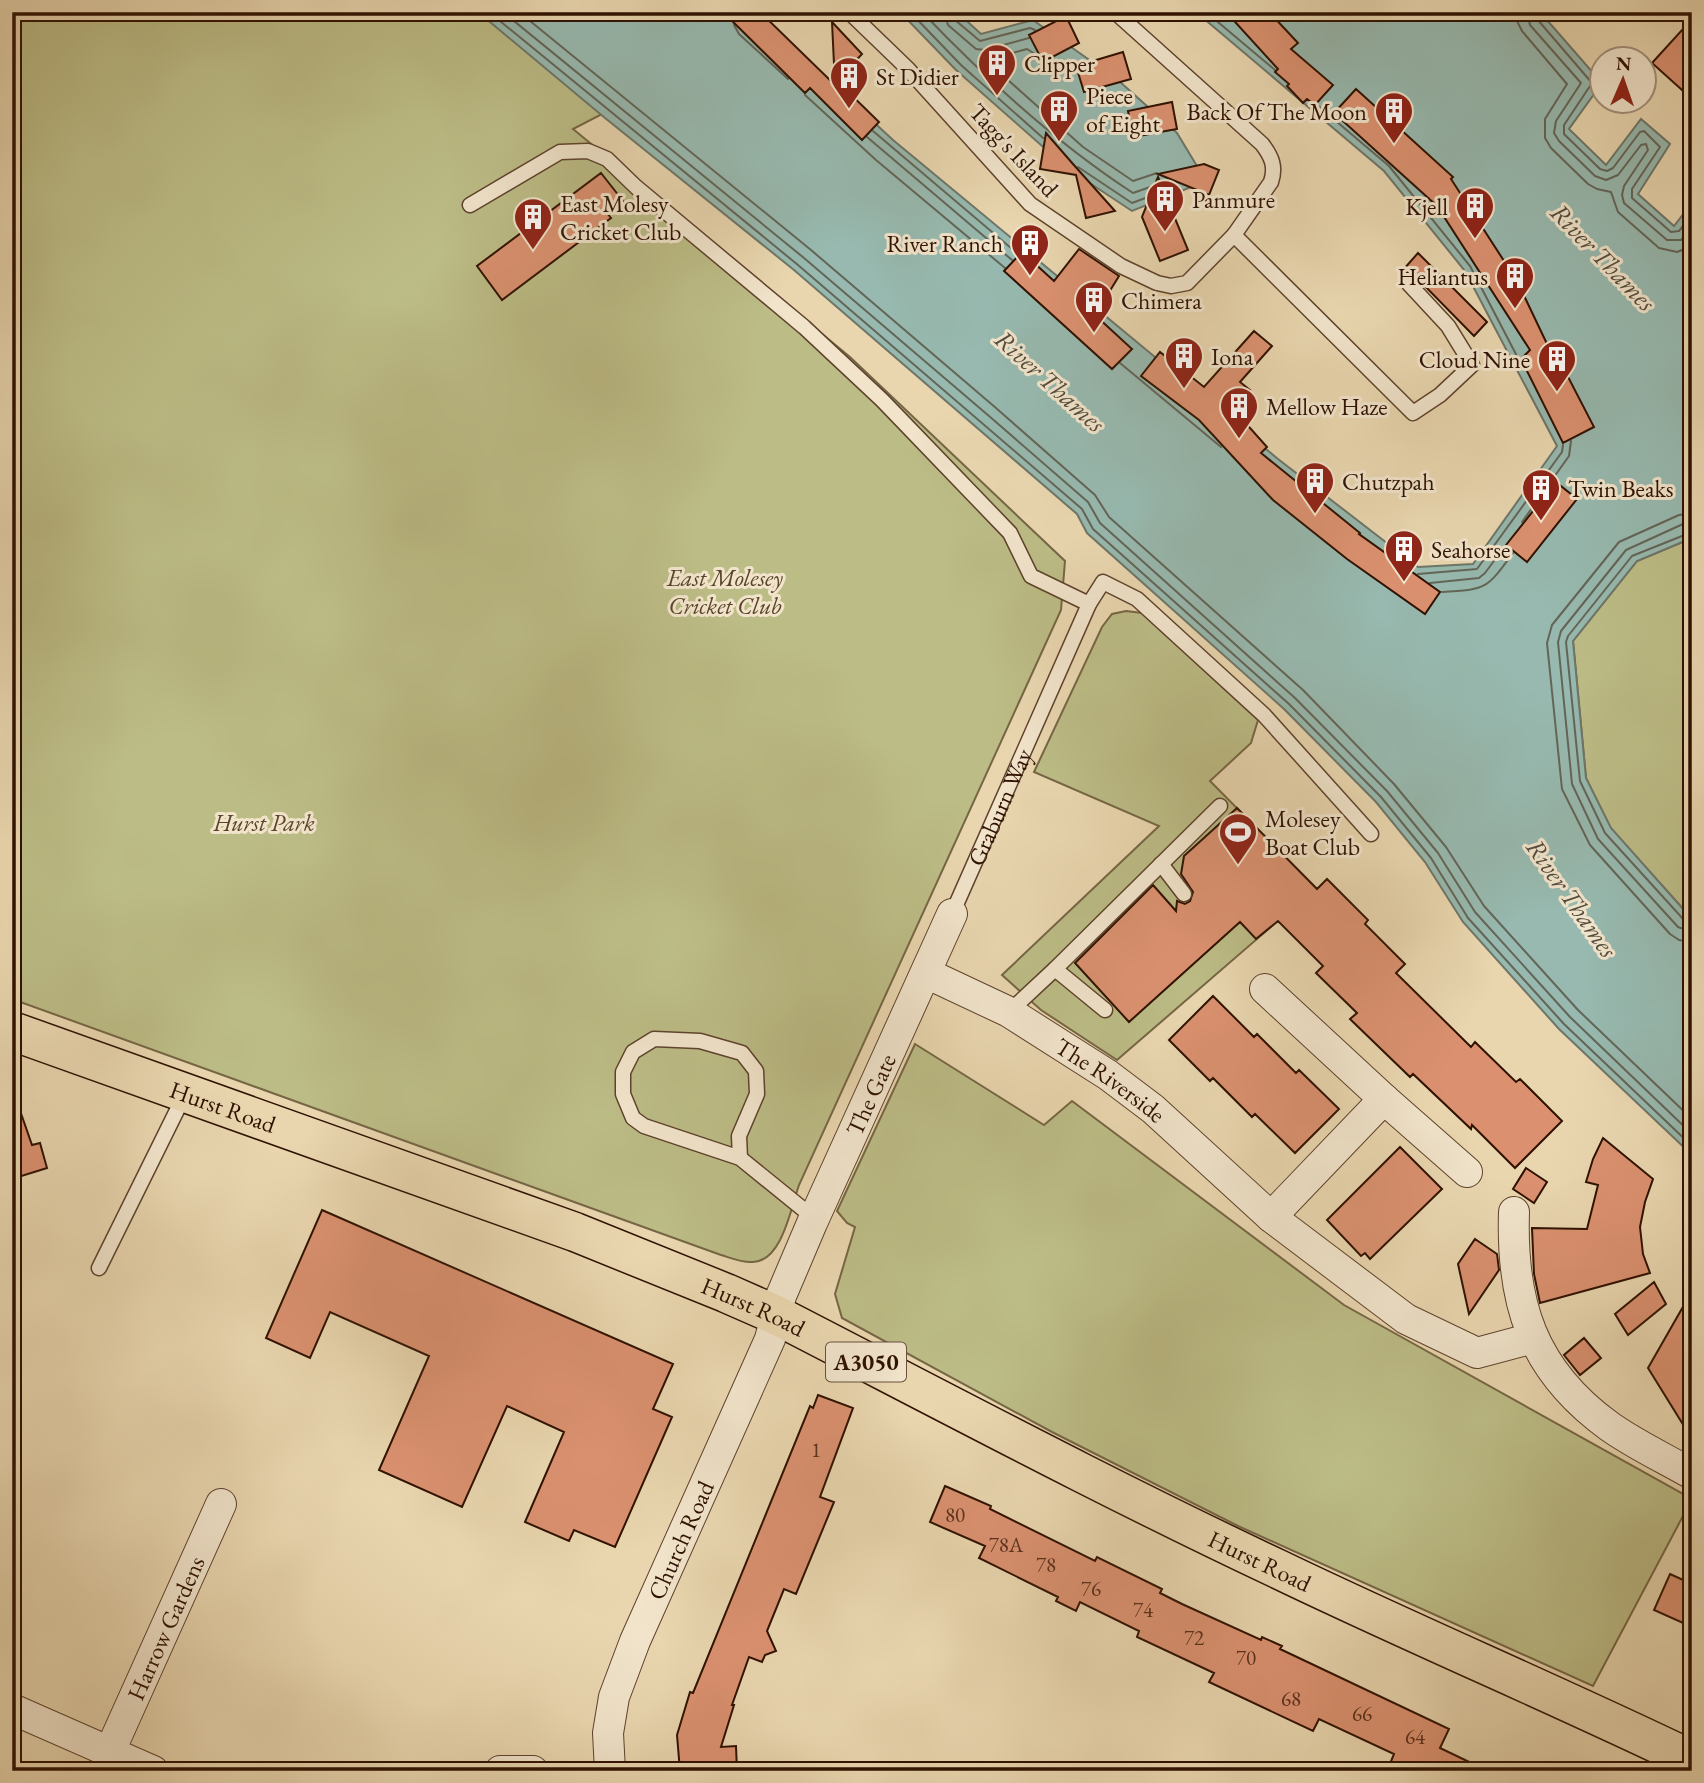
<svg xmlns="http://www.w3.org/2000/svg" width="1704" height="1783" viewBox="0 0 1704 1783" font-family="'EB Garamond',serif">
	<rect width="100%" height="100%" fill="#e9d6af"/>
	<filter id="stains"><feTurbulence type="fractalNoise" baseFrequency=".00286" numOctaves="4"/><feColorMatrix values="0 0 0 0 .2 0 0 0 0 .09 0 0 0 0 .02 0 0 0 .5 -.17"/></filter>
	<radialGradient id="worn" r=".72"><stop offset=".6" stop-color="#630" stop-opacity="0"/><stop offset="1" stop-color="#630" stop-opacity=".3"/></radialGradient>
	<path fill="#bcbc86" stroke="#766644" stroke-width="2" d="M 12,12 L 432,12 L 435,14 L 436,12 L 515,12 L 610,110 L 573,129 L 850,357 L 1065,561 L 1061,610 L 799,1185 C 791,1208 782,1261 753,1262 C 742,1263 731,1258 721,1255 L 12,999 Z
		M 1692,538 L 1692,919 L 1610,828 L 1586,778 L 1573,641 L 1637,561 Z
		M 1126,611 L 1142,613 L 1258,720 L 1251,743 L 1210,781 L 1316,888 L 1117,1060 L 1041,1010 L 1002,975 L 1159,826 L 1034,772 L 1102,627 L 1112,614 Z
		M 915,1044 L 1044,1125 L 1072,1101 L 1344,1305 L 1692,1499 L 1593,1686 L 1238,1526 L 1052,1432 L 842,1318 L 835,1294 L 855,1227 L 847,1223 L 837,1211 Z"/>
	<path fill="#97b9af" stroke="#6d7669" stroke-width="2" d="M 478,12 L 755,12 L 893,140 L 1278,459 L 1418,567 L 1473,564 L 1557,446 L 1465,271 L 1384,171 L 1196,12 L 1540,12 L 1602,83 L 1569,129 L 1606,165 L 1641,119 L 1670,144 L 1638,194 L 1674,226 L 1692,203 L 1692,538 L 1637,561 L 1573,641 L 1586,778 L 1611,828 L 1692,919 L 1692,1155 L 1559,1029 L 1463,922 L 1425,862 L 1376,802 L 1284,709 L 1087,533 L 1077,514 L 794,270 L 605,118 Z
		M 900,12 L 957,12 L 981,34 L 1033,20 L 1119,81 L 1177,133 L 1206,181 L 1132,211 L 1067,168 L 956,70 Z"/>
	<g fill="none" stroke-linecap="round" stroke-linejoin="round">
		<path stroke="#636558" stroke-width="2" d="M 489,12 L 798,265 L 1082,509 L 1093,529 L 1289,704 L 1381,797 L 1431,858 L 1468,918 L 1564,1024 L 1692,1146
			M 503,12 L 804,258 L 989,416 L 1088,502 L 1100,523 L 1295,698 L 1387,791 L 1438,853 L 1475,912 L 1570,1017 L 1692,1134
			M 519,12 L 811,250 L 996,408 L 1095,495 L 1109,517 L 1303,690 L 1394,784 L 1446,847 L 1484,906 L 1578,1010 L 1692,1119
			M 910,12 L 961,65 L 1043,138
			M 922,12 C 986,79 1055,142 1133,193 L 1153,186
			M 944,12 L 948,25 L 976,49 L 985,50 L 1029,38
			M 953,12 L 955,20 L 980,41 L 1030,28 L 1035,30
			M 1206,12 L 1275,70
			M 1516,12 L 1517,21 L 1522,31 L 1567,84 L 1545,119 L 1545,138 L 1551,148 L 1588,184 L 1597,189 L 1611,192 L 1618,212 L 1659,248 L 1677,252 L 1692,246
			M 1527,12 L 1530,25 L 1581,83 L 1556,121 L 1554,133 L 1559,141 L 1595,176 L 1606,180 L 1618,175 L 1641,145 L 1646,144 L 1648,150 L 1624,186 L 1622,195 L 1624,203 L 1667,240 L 1681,240 L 1692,229
			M 1536,12 L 1537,19 L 1592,83 L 1564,125 L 1564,134 L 1600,169 L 1607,171 L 1613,168 L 1640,132 L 1644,131 L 1660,147 L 1632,189 L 1632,198 L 1671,232 L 1679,231 L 1692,215
			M 734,25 L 739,34 L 788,79
			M 1038,56 L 1027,49 L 991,59 L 989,63 L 1083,147 L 1133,181 L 1157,173
			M 805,95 L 876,160 L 1005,268
			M 1317,105 L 1389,166 L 1470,266 L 1519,360
			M 873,131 L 1018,254
			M 867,137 L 1012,260
			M 1078,167 L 1132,203 L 1148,197
			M 1120,363 L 1221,447
			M 1692,513 L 1679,515 L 1619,542 L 1552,625 L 1547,643 L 1562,789 L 1590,845 L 1670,934 L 1679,940 L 1692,942
			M 1522,522 L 1569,456 L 1571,441
			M 1692,523 L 1683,524 L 1626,550 L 1561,631 L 1558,642 L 1572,784 L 1598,839 L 1678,927 L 1692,932
			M 1692,532 L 1632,556 L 1568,636 L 1566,642 L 1580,781 L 1605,833 L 1684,920 L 1692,923
			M 1418,574 L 1477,569 L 1562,452 L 1563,445
			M 1430,583 L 1479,578 L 1485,573 L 1505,546
			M 1442,592 C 1487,589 1486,590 1513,553"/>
	</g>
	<path fill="#db9170" stroke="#2f1101" stroke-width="2" d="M 723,12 L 760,12 L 835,85 L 832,22 L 862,54 L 837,81 L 879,122 L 862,140 L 810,88 L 805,93 Z
		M 1226,12 L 1269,12 L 1298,43 L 1291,49 L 1333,85 L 1315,105 L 1307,99 L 1303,103 L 1287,86 L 1289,84 L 1275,72 L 1278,69 Z
		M 1066,16 L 1079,43 L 1043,62 L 1029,35 Z
		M 1692,19 L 1692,99 L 1652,63 Z
		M 1123,52 L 1131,79 L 1084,92 L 1076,66 Z
		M 1356,89 L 1453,177 L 1451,179 L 1517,281 L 1548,346 L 1551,344 L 1594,427 L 1563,443 L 1521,359 L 1530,350 L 1437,206 L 1334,113 Z
		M 1172,102 L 1177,129 L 1133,137 L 1128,111 Z
		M 1046,133 L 1073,164 L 1115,211 L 1086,218 L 1076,175 L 1040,169 Z
		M 1204,164 L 1219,170 L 1209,195 L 1158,174 Z
		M 601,173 L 623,201 L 607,213 L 611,218 L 502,300 L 477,266 Z
		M 1158,177 L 1188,250 L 1160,261 L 1142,217 Z
		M 1079,249 L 1119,276 L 1095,315 L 1132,349 L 1112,369 L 1004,271 L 1022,252 L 1054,281 Z
		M 1418,253 L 1487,322 L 1474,336 L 1416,277 L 1403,270 Z
		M 1254,331 L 1272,346 L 1240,382 L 1250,390 L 1233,409 L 1267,447 L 1261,453 L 1360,533 L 1359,534 L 1440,592 L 1425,614 L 1347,559 L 1273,500 L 1199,420 L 1141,376 L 1160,352 L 1204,387 Z
		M 1556,482 L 1577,499 L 1527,562 L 1506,545 Z
		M 1237,808 L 1317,889 L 1327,879 L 1368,920 L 1365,924 L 1405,964 L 1396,973 L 1471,1047 L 1475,1042 L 1516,1082 L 1520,1079 L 1562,1121 L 1515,1168 L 1472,1125 L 1471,1129 L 1413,1074 L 1410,1077 L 1350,1019 L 1357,1013 L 1316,973 L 1323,966 L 1278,921 L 1256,939 L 1240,922 L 1129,1022 L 1075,963 L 1153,885 L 1176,911 L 1177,901 L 1185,904 L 1190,901 L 1193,892 L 1181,874 L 1184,856 Z
		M 1213,996 L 1254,1037 L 1257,1034 L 1296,1073 L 1299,1070 L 1339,1109 L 1295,1153 L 1255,1114 L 1252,1117 L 1213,1078 L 1210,1081 L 1169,1040 Z
		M 16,1099 L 32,1145 L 40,1143 L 47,1168 L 12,1179 L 12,1100 Z
		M 1603,1138 L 1653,1179 L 1645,1202 L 1640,1227 L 1643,1254 L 1650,1273 L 1540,1303 L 1534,1274 L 1532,1228 L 1587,1229 L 1598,1185 L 1586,1182 L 1593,1159 Z
		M 1400,1147 L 1442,1189 L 1370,1259 L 1365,1253 L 1361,1256 L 1327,1220 Z
		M 1526,1168 L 1547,1182 L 1534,1203 L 1513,1189 Z
		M 322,1210 L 673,1364 L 653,1409 L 672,1417 L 615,1547 L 574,1530 L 569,1541 L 525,1522 L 564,1432 L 507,1406 L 462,1507 L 379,1470 L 429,1356 L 330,1312 L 310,1358 L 266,1338 Z
		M 1475,1239 L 1497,1254 L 1499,1270 L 1469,1314 L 1458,1264 Z
		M 1654,1282 L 1666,1304 L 1628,1335 L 1615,1314 Z
		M 1692,1291 L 1692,1439 L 1648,1368 Z
		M 1584,1338 L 1601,1358 L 1580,1375 L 1564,1355 Z
		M 818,1395 L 853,1408 L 820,1497 L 834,1502 L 796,1594 L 784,1589 L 767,1631 L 776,1651 L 765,1655 L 762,1662 L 749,1657 L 732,1705 L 734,1705 L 721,1747 L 736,1746 L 737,1771 L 680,1771 L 677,1735 L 690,1692 L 693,1693 L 810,1406 L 813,1408 Z
		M 945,1486 L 991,1506 L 990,1509 L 1095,1561 L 1097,1557 L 1162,1589 L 1160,1593 L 1182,1604 L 1261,1640 L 1262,1637 L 1282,1646 L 1280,1649 L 1449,1729 L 1440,1748 L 1488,1771 L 1387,1771 L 1394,1754 L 1319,1719 L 1313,1731 L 1209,1682 L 1214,1673 L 1137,1637 L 1139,1631 L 1080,1602 L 1076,1611 L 1056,1601 L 1058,1597 L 979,1558 L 985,1546 L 930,1522 Z
		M 1670,1574 L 1692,1584 L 1692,1627 L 1654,1610 Z"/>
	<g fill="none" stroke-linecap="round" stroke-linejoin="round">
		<defs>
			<g id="service">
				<path d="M 849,12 L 907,68 L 1030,204 L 1121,266 L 1157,283 L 1171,286 L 1187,283 L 1234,235 L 1271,182 C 1276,167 1272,157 1262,144 L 1115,12"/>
				<path d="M 470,205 L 560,152 L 588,151 L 607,159 L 636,187 L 804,327 L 882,400 L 1010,533 L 1031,576 L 1089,604"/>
				<path d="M 1234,235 L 1413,413 L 1440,395 L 1472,365 L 1448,326 L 1409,284"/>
				<path d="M 1161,864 L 1184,894"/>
				<path id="s1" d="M 952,914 L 1089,604 L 1103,582 L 1137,599 L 1264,715 L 1371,834"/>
				<path d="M 1055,969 L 1220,806"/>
				<path d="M 1009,1012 L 1055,969 L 1105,1010"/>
				<path d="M 740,1158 L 739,1136 L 757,1094 L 756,1071 L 742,1053 L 700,1041 L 654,1039 L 633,1052 L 623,1072 L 623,1094 L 633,1118 L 644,1126 L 740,1158 L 814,1218"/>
				<path d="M 99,1268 L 185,1094"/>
			</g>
			<g id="minor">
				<path id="s2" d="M 926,973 L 1009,1012 L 1108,1075 L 1153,1109 L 1271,1217 L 1406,1319 L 1477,1353 L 1533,1338"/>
				<path d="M 1265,989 L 1384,1099 L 1271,1217"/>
				<path d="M 1384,1099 L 1467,1172"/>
				<path d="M 1514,1212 C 1511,1303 1532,1370 1609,1426 C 1634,1444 1664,1458 1692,1474"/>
				<path d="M 12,1709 L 153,1771"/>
				<path id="s3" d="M 110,1751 L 221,1504"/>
				<path d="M 500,1771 L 533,1771"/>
				<path id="s4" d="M 610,1771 L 608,1733 L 614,1697 L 635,1641 L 770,1339 L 781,1296 L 812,1223 L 952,914"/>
			</g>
			<g id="primary">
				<path id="s5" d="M 12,1031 L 575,1232 L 726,1293 L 776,1315 C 943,1401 1108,1489 1278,1569 C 1415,1635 1555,1694 1692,1760"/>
			</g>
		</defs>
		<use href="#service" stroke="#5e422c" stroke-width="17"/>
		<use href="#minor" stroke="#5e422c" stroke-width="32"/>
		<use href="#primary" stroke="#2f1101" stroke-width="41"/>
		<use href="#service" stroke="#f1e4cb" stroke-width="14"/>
		<use href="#minor" stroke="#f1e4cb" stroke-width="30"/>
		<use href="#primary" stroke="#e9d6af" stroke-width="38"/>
	</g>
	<defs>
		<symbol id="building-pin" viewBox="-11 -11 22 30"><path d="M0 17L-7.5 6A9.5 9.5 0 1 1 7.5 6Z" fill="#8f2418" stroke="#f1e4cb"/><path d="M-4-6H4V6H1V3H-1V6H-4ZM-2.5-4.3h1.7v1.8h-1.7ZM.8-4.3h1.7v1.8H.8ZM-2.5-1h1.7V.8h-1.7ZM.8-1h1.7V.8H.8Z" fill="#fff"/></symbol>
		<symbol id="stadium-pin" viewBox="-11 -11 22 30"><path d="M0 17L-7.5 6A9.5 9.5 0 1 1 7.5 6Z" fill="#8f2418" stroke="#f1e4cb"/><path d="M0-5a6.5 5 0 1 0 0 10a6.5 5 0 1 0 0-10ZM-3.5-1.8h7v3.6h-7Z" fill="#fff"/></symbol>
	</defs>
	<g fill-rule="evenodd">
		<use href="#building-pin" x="975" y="41" width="44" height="60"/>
		<use href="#building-pin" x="827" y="54" width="44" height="60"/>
		<use href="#building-pin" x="1037" y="87" width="44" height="60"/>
		<use href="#building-pin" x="1372" y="89" width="44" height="60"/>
		<use href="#building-pin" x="1143" y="177" width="44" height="60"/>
		<use href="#building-pin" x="1453" y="184" width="44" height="60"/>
		<use href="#building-pin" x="511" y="195" width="44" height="60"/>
		<use href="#building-pin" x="1008" y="221" width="44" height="60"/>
		<use href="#building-pin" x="1493" y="254" width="44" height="60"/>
		<use href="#building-pin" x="1072" y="278" width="44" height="60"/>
		<use href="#building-pin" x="1162" y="334" width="44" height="60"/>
		<use href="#building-pin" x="1535" y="337" width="44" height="60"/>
		<use href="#building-pin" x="1217" y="384" width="44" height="60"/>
		<use href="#building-pin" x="1293" y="459" width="44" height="60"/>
		<use href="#building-pin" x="1519" y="466" width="44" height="60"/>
		<use href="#building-pin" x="1382" y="527" width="44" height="60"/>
		<use href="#stadium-pin" x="1216" y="810" width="44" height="60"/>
	</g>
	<g text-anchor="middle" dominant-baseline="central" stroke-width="6" stroke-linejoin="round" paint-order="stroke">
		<g font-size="21" fill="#5a311d">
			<text x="816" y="1449">1</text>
			<text x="955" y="1514">80</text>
			<text x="1006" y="1544">78A</text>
			<text x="1046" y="1564">78</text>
			<text x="1091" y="1588">76</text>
			<text x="1143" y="1609">74</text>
			<text x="1194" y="1637">72</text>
			<text x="1246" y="1657">70</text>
			<text x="1291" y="1698">68</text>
			<text x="1362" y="1713">66</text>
			<text x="1415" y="1736">64</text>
		</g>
		<rect fill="#f1e4cb" stroke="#69503e" stroke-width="2" x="826" y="1342.5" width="80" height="39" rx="5"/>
		<g font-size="23" font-weight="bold" fill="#2f1101">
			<text x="866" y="1362">A3050</text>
		</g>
		<g font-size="24" fill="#2f1101" stroke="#f1e4cb" text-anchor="start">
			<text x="1024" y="63">Clipper</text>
			<text x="876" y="76">St Didier</text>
			<text x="1086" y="95">Piece<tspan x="1086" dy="28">of Eight</tspan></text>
			<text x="1367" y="111" text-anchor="end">Back Of The Moon</text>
			<text x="1192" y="199">Panmure</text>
			<text x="560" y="203">East Molesy<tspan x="560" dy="28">Cricket Club</tspan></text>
			<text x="1448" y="206" text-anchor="end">Kjell</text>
			<text x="1003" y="243" text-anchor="end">River Ranch</text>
			<text x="1488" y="276" text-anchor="end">Heliantus</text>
			<text x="1121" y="300">Chimera</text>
			<text x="1211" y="356">Iona</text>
			<text x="1530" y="359" text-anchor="end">Cloud Nine</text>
			<text x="1266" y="406">Mellow Haze</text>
			<text x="1342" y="481">Chutzpah</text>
			<text x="1568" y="488">Twin Beaks</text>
			<text x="1431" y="549">Seahorse</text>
			<text x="1265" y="818">Molesey<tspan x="1265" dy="28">Boat Club</tspan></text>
		</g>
		<g font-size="24" fill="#2f1101" stroke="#f1e4cb">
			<text transform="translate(1014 150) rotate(47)">Tagg's Island</text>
			<text stroke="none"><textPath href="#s1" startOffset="117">Graburn Way</textPath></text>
			<text stroke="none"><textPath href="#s2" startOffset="214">The Riverside</textPath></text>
			<text stroke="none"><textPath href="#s4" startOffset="730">The Gate</textPath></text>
			<text stroke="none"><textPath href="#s5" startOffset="224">Hurst Road</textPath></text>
			<text stroke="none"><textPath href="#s5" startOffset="791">Hurst Road</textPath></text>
			<text stroke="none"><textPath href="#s4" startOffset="245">Church Road</textPath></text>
			<text stroke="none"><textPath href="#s5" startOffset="1358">Hurst Road</textPath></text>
			<text stroke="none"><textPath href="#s3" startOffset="135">Harrow Gardens</textPath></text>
		</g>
		<g font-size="24" font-style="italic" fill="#594429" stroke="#f1e4cb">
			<text x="725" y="577">East Molesey<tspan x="725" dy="28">Cricket Club</tspan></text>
			<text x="264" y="822">Hurst Park</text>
		</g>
		<g font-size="26" font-style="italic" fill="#534c3e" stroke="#f1e4cb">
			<text transform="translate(1603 257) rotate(46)">River Thames</text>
			<text transform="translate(1050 381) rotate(42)">River Thames</text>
			<text transform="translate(1572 898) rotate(55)">River Thames</text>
		</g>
	</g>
	<rect width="1704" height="1783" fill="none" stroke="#e9d6af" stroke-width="42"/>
	<rect x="14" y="14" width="1676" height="1755" fill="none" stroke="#2f1101" stroke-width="3.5"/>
	<rect x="21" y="21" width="1662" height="1741" fill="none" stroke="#2f1101" stroke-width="2"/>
	<g transform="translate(1623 80) rotate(2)"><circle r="33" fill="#f1e4cb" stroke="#a3907a" stroke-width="2"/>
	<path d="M0-5L12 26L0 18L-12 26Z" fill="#8f2418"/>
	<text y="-10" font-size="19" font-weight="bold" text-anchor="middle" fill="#2f1101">N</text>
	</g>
	<rect width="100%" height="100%" filter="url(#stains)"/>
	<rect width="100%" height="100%" fill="url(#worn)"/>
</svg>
